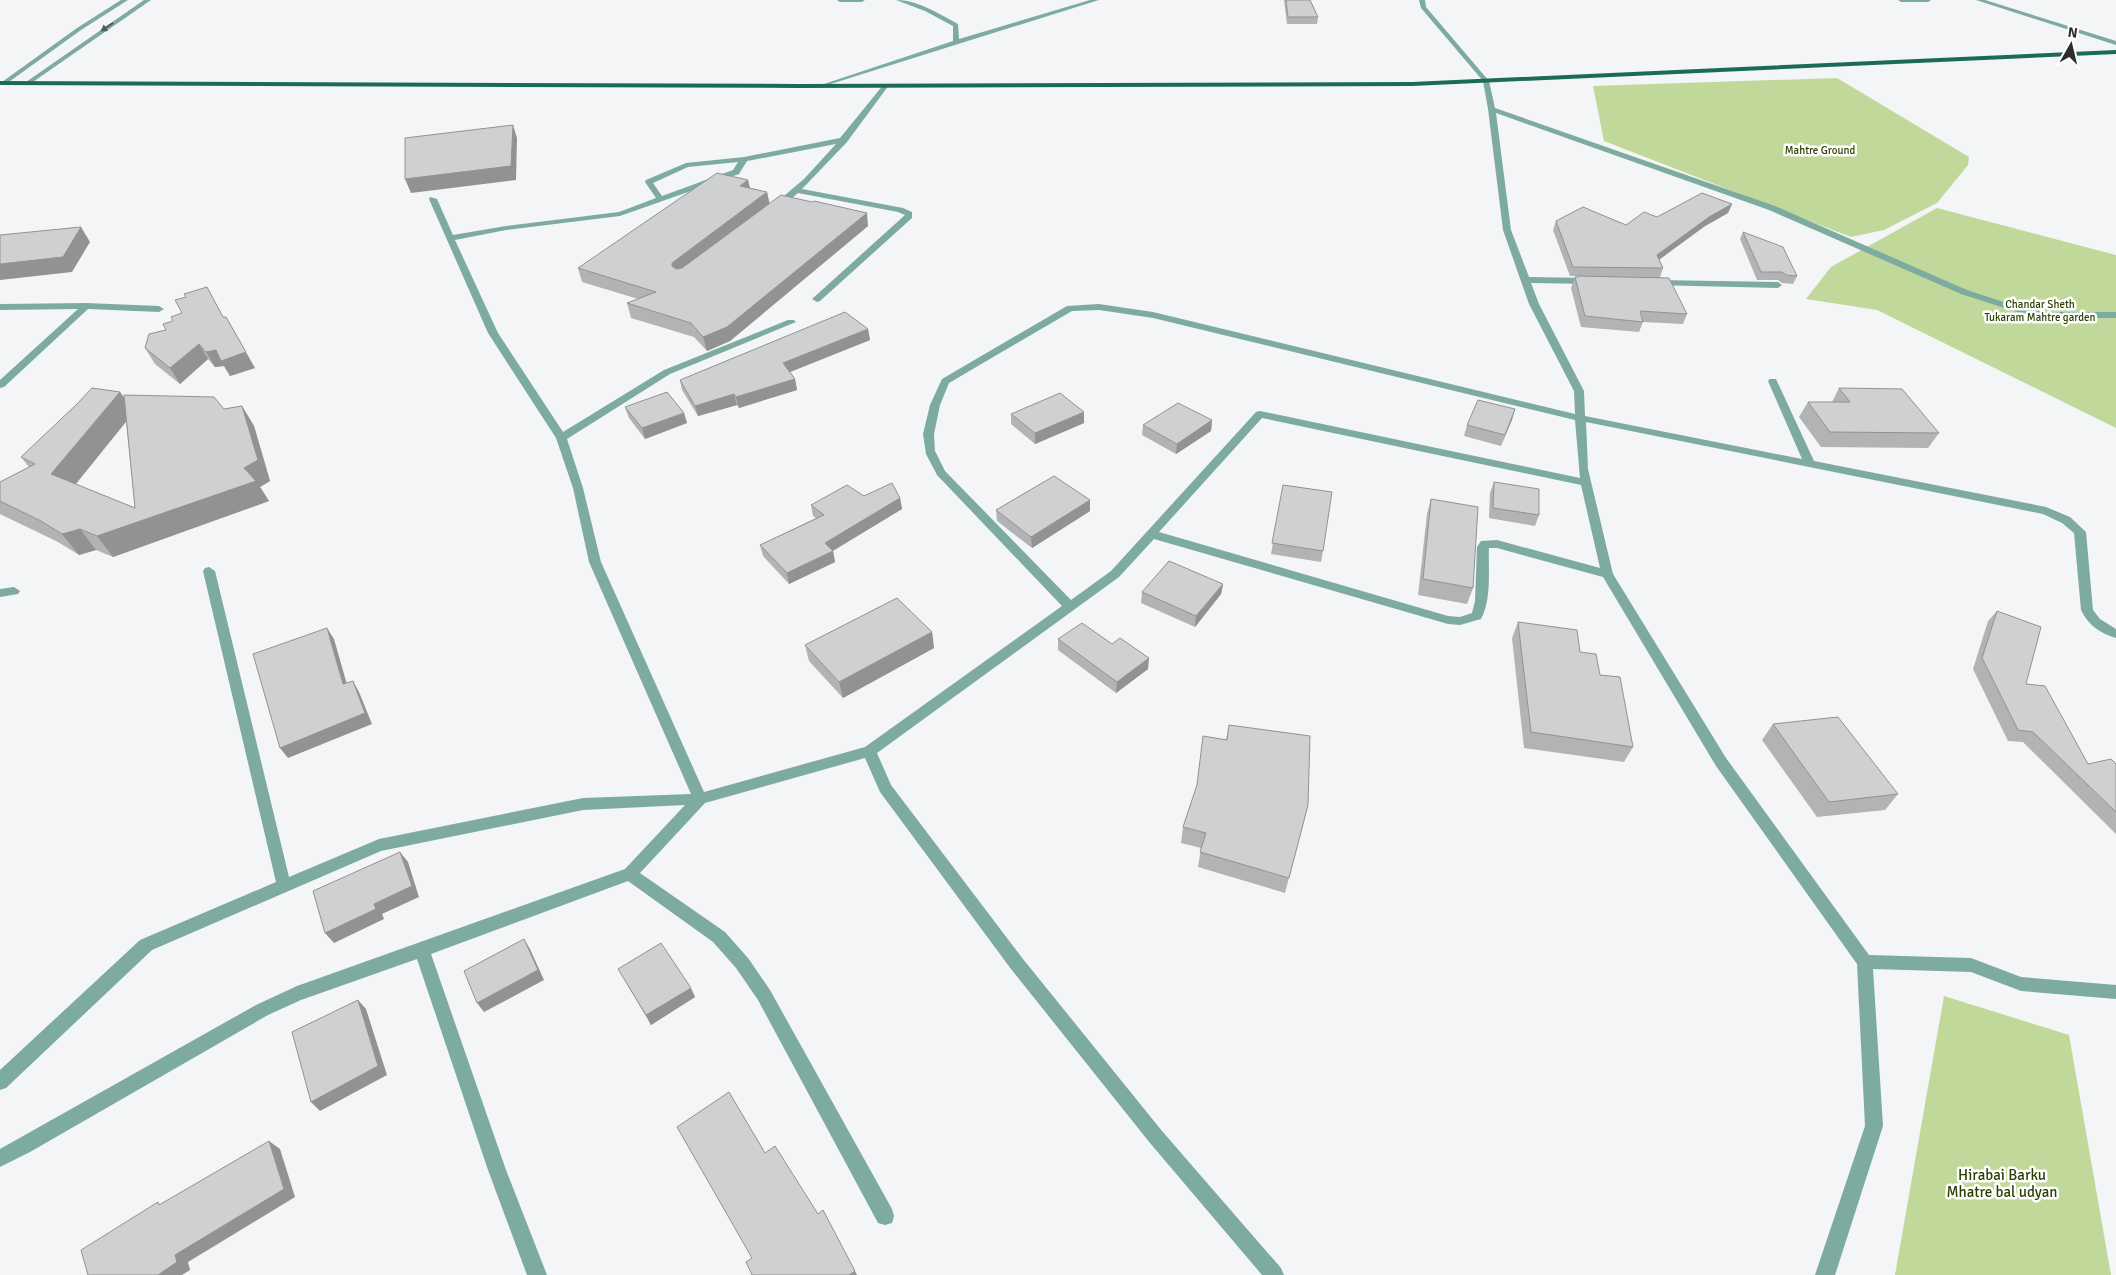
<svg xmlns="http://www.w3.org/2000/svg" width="2116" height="1275" viewBox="0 0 2116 1275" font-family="Signika,sans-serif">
	<rect width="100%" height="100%" fill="#f3f5f6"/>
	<path fill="#c0d99b" d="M 1837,78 L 1969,157 L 1968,165 L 1937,203 L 1884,230 L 1851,237 L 1604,141 L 1593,86 Z
		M 1937,208 L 2116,255 L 2116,428 L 1877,310 L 1806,299 L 1831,267 Z
		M 1944,996 L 2069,1035 L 2111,1275 L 1895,1275 Z"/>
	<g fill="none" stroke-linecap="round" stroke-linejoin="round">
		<path fill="#7eab9f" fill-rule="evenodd" d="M 121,0 L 128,0 L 81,30 L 6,84 L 2,84 L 2,82 L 77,28 Z
			M 144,0 L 151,0 L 30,84 L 26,84 L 26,82 Z
			M 837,0 L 865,0 L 862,2 L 840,2 Z
			M 896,0 C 918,0 939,14 958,24 L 959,39 L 1090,0 L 1099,0 L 821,87 L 821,85 L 953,41 L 953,26 L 925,11 Z
			M 1419,0 L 1425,0 L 1426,7 L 1489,81 L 1495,108 L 1775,206 L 1967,290 L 2022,308 L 2048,312 L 2116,312 L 2116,318 L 2048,318 L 2017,312 L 1961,294 L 1769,210 L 1496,113 L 1511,230 L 1529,277 L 1591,278 L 1595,281 L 1591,284 L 1531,283 L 1539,304 L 1584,391 L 1585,416 L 1802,459 L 1768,381 L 1770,379 L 1776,379 L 1814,461 L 2046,507 L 2070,517 L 2086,532 L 2093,610 L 2100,619 L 2116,629 L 2116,638 C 2101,634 2088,625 2081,610 L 2074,533 L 2062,523 L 2043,514 L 1586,422 L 1588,469 L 1613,574 L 1726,758 L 1869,955 L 1971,958 L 2021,977 L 2116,985 L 2116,999 L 2021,991 L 1971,972 L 1873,969 L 1883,1126 L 1835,1275 L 1815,1275 L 1865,1126 L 1857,964 L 1716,766 L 1603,577 L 1497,548 L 1489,548 C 1488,570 1492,599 1481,619 L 1460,625 L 1448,624 L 1154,539 L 1119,577 L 877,753 L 891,785 L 1023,959 L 1162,1131 L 1281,1268 L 1284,1275 L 1262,1275 L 1150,1143 L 1011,969 L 880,792 L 865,758 L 705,803 L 640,873 L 725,932 L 748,958 L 770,990 L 892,1209 L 894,1216 L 892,1223 L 885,1225 L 878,1223 L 758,1000 L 736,968 L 713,942 L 628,881 L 431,954 L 506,1170 L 547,1275 L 527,1275 L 488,1170 L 417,959 L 301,1000 L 268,1015 L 30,1152 L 0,1167 L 0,1149 L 256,1005 L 297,986 L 625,869 L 685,805 L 583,810 L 381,851 L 152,950 L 6,1088 L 0,1090 L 0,1070 L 140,940 L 276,882 L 203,571 L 205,568 L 209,567 L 215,571 L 289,877 L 379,839 L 583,798 L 691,794 L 589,562 L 573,488 L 556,438 L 488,333 L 429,199 L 430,197 L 437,199 L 453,235 L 506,226 L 619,212 L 656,198 L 645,182 L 646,180 L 686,163 L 744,157 L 840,138 L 884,84 L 889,85 L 847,142 L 802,189 L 903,208 L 912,212 L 912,218 L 820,301 L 817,302 L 812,299 L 905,215 L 898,212 L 798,193 L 778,210 L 772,210 L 772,206 L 804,179 L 836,144 L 747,161 L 739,174 L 620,216 L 506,230 L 455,240 L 498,333 L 563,432 L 664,370 L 788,320 L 794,320 L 796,322 L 670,374 L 567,439 L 583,488 L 601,562 L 704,792 L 865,747 L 1062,606 L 937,475 L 926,454 L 923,434 L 930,405 L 942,379 L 1067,306 L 1099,304 L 1153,312 L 1575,414 L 1574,391 L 1529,304 L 1503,230 L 1488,109 L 1483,81 L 1421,8 ZM 738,162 L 733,170 L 662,196 L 653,183 L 688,167 ZM 1099,310 L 1153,318 L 1575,420 L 1580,478 L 1260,411 L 1256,412 L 1111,571 L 1071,600 L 945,471 L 935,451 L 934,434 L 940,405 L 949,383 L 1072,311 ZM 1262,418 L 1581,485 L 1600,568 L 1497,540 L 1481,541 L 1477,547 L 1475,601 L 1472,613 L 1460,617 L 1448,616 L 1159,532 Z
			M 1898,0 L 1931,0 L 1928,2 L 1901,2 Z
			M 1976,0 L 1985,0 L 2116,41 L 2116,45 Z
			M 1656,280 L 1778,282 L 1782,285 L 1778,288 L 1653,285 L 1652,283 Z
			M 86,303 L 159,306 L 164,309 L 159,312 L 88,309 L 4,387 L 0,388 L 0,380 L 78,309 L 0,310 L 0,304 Z
			M 14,587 L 20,591 L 18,594 L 0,597 L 0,589 Z"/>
		<path fill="#1d6a59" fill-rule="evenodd" d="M 2116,50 L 2116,54 L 1412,86 L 799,88 L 0,85 L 0,81 L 799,84 L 1412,82 Z"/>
	</g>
	<path fill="#b2b3b4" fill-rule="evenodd" d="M 1284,0 L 1310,0 L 1318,17 L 1317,24 L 1287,24 Z
		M 748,180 L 750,188 L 767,192 L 769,204 L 868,226 L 730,341 L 707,351 L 694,337 L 631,318 L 627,303 L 638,299 L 582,282 L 578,268 Z
		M 1732,204 L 1728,213 L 1705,226 L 1659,260 L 1663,268 L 1660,277 L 1687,314 L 1683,324 L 1643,322 L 1639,332 L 1581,327 L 1571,288 L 1575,277 L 1577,277 L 1577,276 L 1570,276 L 1553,230 L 1556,221 L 1626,225 L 1657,217 Z
		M 1743,232 L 1797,276 L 1793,284 L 1782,283 L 1778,280 L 1757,280 L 1740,239 Z
		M 207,287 L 223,317 L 255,368 L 230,376 L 224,366 L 215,367 L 208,359 L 180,384 L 155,364 L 145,348 L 166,330 L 173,321 L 182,313 L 186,297 Z
		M 868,329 L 870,340 L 790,372 L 795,379 L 797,390 L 739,408 L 737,405 L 698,416 L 682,390 L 680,380 Z
		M 1839,388 L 1939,433 L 1928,448 L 1821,447 L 1799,417 L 1808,402 L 1832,402 Z
		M 120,392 L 124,398 L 224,409 L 242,406 L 254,426 L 270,481 L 260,487 L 269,501 L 113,557 L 96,550 L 79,555 L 58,542 L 0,514 L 0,482 L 29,467 L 21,457 ZM 126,421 L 135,508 L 75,484 Z
		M 625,407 L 684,413 L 687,423 L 645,439 L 629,418 Z
		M 1515,409 L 1501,446 L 1464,436 L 1467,425 Z
		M 1011,414 L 1084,423 L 1035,444 L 1011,424 Z
		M 1212,420 L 1211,431 L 1176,454 L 1142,435 L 1143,425 Z
		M 1494,482 L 1539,515 L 1535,526 L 1489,518 L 1490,493 Z
		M 1283,485 L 1323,551 L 1321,562 L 1271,554 Z
		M 864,496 L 900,498 L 902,509 L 833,551 L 835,562 L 789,584 L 763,556 L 760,545 L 816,518 L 813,516 L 811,505 Z
		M 1431,499 L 1473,588 L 1467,604 L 1418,595 L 1427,514 Z
		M 1090,500 L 1090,511 L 1032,548 L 997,521 L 996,510 Z
		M 1223,584 L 1221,594 L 1195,627 L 1141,603 L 1142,592 Z
		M 1997,611 L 2026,684 L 2088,764 L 2116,764 L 2116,834 L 2023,742 L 2008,741 L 1973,669 L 1988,621 Z
		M 1518,622 L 1580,652 L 1600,675 L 1633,747 L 1624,762 L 1524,748 L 1512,638 Z
		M 932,632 L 934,648 L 843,698 L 809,661 L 805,645 Z
		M 1058,639 L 1148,669 L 1116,693 L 1058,650 Z
		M 1773,724 L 1898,794 L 1885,810 L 1817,817 L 1762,740 Z
		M 1229,725 L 1308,805 L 1285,893 L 1198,867 L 1201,848 L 1181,843 L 1183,827 L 1197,787 L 1203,736 L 1226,740 Z
		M 618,969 L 695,997 L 651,1025 Z"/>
	<path fill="#919292" d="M 513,125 L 517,138 L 516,180 L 411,193 L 405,179 Z
		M 748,180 L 751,193 L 740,186 Z
		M 767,192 L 770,205 L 676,280 L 672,263 Z
		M 1732,204 L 1728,213 L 1705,226 L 1653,264 L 1657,255 L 1709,217 Z
		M 867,213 L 868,226 L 730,341 L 707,351 L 703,337 Z
		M 81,227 L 90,242 L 72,272 L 0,280 L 0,264 Z
		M 226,317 L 255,368 L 230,376 L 224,366 L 215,367 L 206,352 Z
		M 868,329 L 870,340 L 785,374 L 783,363 Z
		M 199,344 L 208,359 L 180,384 L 170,368 Z
		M 795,379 L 797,390 L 739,408 L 736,397 Z
		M 120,392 L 134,412 L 67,495 L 51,474 Z
		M 734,394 L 737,405 L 698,416 L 695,406 Z
		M 242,406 L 254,426 L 270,481 L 260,487 L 269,501 L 113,557 L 97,536 L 244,468 Z
		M 1515,409 L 1512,420 L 1501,446 L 1505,435 Z
		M 1084,412 L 1084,423 L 1035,444 L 1035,433 Z
		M 684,413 L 687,423 L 645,439 L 642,428 Z
		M 1212,420 L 1211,431 L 1176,454 L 1177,444 Z
		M 900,498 L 902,509 L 829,553 L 833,551 L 835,562 L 789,584 L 787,573 L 825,543 Z
		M 1090,500 L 1090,511 L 1032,548 L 1031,537 Z
		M 80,529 L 96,550 L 79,555 L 62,534 Z
		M 1223,584 L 1221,594 L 1195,627 L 1196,616 Z
		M 327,628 L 334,639 L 350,695 L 343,684 Z
		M 932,632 L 934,648 L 843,698 L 839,682 Z
		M 1149,658 L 1148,669 L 1116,693 L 1117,682 Z
		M 353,681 L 359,692 L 372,724 L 288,758 L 280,748 Z
		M 400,852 L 408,862 L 419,897 L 382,914 L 384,919 L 334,943 L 325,933 L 374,904 Z
		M 524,939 L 530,949 L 544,980 L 484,1012 L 477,1003 Z
		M 691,988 L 695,997 L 651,1025 L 646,1015 Z
		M 358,1000 L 366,1009 L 387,1075 L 320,1111 L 311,1102 Z
		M 269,1141 L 280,1149 L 295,1197 L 188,1262 L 190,1270 L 182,1275 L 158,1275 Z
		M 855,1271 L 857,1275 L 849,1275 Z"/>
	<path fill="#cfd0d1" stroke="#919292" d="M 1286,0 L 1310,0 L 1318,17 L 1288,17 Z
		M 513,125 L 511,166 L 405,179 L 405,138 Z
		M 717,173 L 748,180 L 740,186 L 767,192 L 672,263 L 672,266 L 676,269 L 682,268 L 781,195 L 812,202 L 814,201 L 867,213 L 727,327 L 703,337 L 691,323 L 627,303 L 656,292 L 578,268 Z
		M 1702,193 L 1732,204 L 1709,217 L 1657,255 L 1663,268 L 1573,267 L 1556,221 L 1583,207 L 1626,225 L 1644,212 L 1657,217 Z
		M 81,227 L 63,257 L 0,264 L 0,235 Z
		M 1743,232 L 1783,247 L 1797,276 L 1786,275 L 1782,272 L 1761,272 Z
		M 1577,276 L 1669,278 L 1687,314 L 1640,311 L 1643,322 L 1585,316 L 1575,277 L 1578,277 Z
		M 207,287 L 223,317 L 226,317 L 246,352 L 221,361 L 216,350 L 206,352 L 199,344 L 170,368 L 145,348 L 149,334 L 166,330 L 163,324 L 173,321 L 171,317 L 182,313 L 175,300 L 186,297 L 184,294 Z
		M 845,312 L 868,329 L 783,363 L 795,379 L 736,397 L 734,394 L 695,406 L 680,380 Z
		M 92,388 L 120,392 L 51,474 L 135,508 L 124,395 L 214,397 L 224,409 L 242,406 L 258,460 L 244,468 L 256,481 L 97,536 L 80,529 L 62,534 L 41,521 L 0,501 L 0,482 L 35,464 L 21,457 L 77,404 Z
		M 1839,388 L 1902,389 L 1939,433 L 1830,432 L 1808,402 L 1850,402 Z
		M 667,392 L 684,413 L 642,428 L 625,407 Z
		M 1060,393 L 1084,412 L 1035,433 L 1011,414 Z
		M 1478,400 L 1515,409 L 1505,435 L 1467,425 Z
		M 1178,403 L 1212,420 L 1177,444 L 1143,425 Z
		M 1054,476 L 1090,500 L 1031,537 L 996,510 Z
		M 1494,482 L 1539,489 L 1539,515 L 1493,508 Z
		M 892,483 L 900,498 L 825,543 L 833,551 L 787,573 L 760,545 L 824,515 L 811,505 L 847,485 L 864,496 Z
		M 1283,485 L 1332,492 L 1323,551 L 1272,543 Z
		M 1431,499 L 1478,507 L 1473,588 L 1423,579 Z
		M 1169,561 L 1223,584 L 1196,616 L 1142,592 Z
		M 897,598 L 932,632 L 839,682 L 805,645 Z
		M 1997,611 L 2041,627 L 2026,684 L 2045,686 L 2088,764 L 2111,759 L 2116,764 L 2116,812 L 2033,732 L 2018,730 L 1982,658 Z
		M 1518,622 L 1577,630 L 1580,652 L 1596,654 L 1600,675 L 1620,677 L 1633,747 L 1531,732 Z
		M 1082,623 L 1112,644 L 1120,638 L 1149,658 L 1117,682 L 1058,639 Z
		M 327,628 L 343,684 L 353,681 L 365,713 L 280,748 L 253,654 Z
		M 1838,717 L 1898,794 L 1829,802 L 1773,724 Z
		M 1229,725 L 1310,736 L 1308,805 L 1289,878 L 1200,852 L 1206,833 L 1183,827 L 1197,785 L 1203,736 L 1227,740 Z
		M 400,852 L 412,886 L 374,904 L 376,909 L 325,933 L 313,891 Z
		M 524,939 L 538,970 L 477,1003 L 464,971 Z
		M 661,943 L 691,988 L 646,1015 L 618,969 Z
		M 358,1000 L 378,1066 L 311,1102 L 292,1032 Z
		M 729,1092 L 765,1153 L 775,1146 L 818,1214 L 823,1210 L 855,1271 L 849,1275 L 752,1275 L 746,1262 L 752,1258 L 677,1127 Z
		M 269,1141 L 284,1189 L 175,1255 L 177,1262 L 158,1275 L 88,1275 L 81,1250 L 158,1202 L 159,1205 Z"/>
	<defs><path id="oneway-solid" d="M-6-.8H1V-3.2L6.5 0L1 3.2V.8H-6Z" transform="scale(1.25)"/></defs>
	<use fill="#4d5f5b" href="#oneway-solid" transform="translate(107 27) rotate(146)"/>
	<g text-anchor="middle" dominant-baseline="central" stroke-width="5" stroke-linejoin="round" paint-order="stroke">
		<g font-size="11" fill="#2c3f00" stroke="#fff">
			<text x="1820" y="150">Mahtre Ground</text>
			<text x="2040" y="304">Chandar Sheth<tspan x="2040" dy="13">Tukaram Mahtre garden</tspan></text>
		</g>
		<g font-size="15" fill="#2c3f00" stroke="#fff">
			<text x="2002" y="1175">Hirabai Barku<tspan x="2002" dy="17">Mhatre bal udyan</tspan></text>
		</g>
	</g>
	<g transform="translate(2071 45) rotate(8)" stroke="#ffffff" stroke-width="4" paint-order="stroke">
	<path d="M0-4L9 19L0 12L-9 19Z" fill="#2c2d2d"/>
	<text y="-8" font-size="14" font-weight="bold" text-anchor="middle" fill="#2c2d2d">N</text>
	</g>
</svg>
